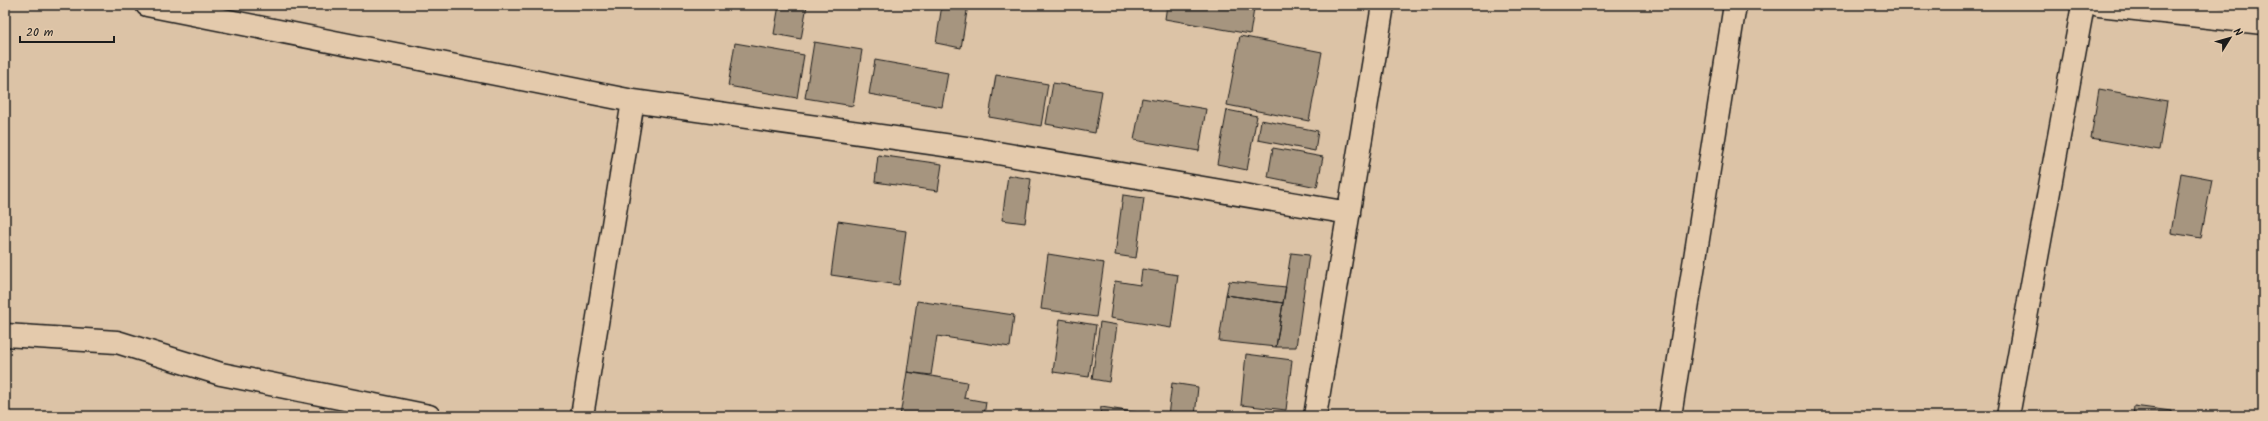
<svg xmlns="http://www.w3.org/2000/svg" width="2268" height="421" viewBox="0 0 2268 421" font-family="Kalam,sans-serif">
	<rect width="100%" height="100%" fill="#dcc3a6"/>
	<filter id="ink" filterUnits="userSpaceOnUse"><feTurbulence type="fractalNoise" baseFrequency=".025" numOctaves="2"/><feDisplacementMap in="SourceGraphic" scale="8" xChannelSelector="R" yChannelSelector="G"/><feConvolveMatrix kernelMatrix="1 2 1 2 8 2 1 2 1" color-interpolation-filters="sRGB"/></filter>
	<g filter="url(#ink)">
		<path fill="#a6957f" stroke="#1c1c1c" d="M 779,5 L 807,5 L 801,39 L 774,34 Z
			M 942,5 L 968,5 L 961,48 L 936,43 Z
			M 1167,5 L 1233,5 L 1254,9 L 1250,34 L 1165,19 Z
			M 1240,36 L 1322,52 L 1309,121 L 1227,105 Z
			M 814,42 L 862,50 L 853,106 L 805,98 Z
			M 735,43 L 804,55 L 797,98 L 728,86 Z
			M 875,60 L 948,73 L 942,107 L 869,94 Z
			M 996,75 L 1048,84 L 1041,126 L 989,117 Z
			M 1053,83 L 1102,91 L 1095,133 L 1046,124 Z
			M 2099,89 L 2167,101 L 2159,150 L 2091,138 Z
			M 1142,98 L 1206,109 L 1199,151 L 1134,140 Z
			M 1227,110 L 1257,116 L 1247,170 L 1217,164 Z
			M 1261,120 L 1318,131 L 1315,151 L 1258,140 Z
			M 1273,148 L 1323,157 L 1317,187 L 1268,177 Z
			M 878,155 L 942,164 L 938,191 L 875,182 Z
			M 2181,173 L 2212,179 L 2201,238 L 2171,233 Z
			M 1008,175 L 1031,179 L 1025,223 L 1002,220 Z
			M 1123,195 L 1144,198 L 1136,258 L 1115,255 Z
			M 838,221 L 906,231 L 899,285 L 831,275 Z
			M 1291,253 L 1309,255 L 1296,347 L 1276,347 Z
			M 1048,254 L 1104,263 L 1096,317 L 1041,309 Z
			M 1142,269 L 1178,275 L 1171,328 L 1110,318 L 1115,281 L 1140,285 Z
			M 1229,281 L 1286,287 L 1283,303 L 1226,295 Z
			M 1226,295 L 1283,303 L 1276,347 L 1219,341 Z
			M 917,301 L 1014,315 L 1010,347 L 937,336 L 931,375 L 907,372 Z
			M 1060,319 L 1096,325 L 1089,377 L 1053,372 Z
			M 1100,322 L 1117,325 L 1109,382 L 1092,379 Z
			M 1246,354 L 1292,360 L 1286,410 L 1241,405 Z
			M 907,372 L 967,382 L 964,398 L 986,402 L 984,416 L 900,416 Z
			M 1172,383 L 1198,387 L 1195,416 L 1168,416 Z
			M 2134,406 L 2171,411 L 2171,416 L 2133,416 Z
			M 1101,407 L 1160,416 L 1100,416 Z"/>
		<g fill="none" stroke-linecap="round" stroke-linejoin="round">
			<defs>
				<path id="minor" d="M 147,5 L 633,101 L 980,150 L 1349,213
					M 2099,5 L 2263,23
					M 5,335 L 117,342 L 221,374 L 429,416
					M 582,416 L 633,101
					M 1315,416 L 1383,5
					M 1670,416 L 1735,5
					M 2008,416 L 2083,5"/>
			</defs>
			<use href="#minor" stroke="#1c1c1c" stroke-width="25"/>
			<use href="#minor" stroke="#e4caac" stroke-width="22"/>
		</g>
	</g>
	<rect width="2268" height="421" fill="none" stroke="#e4caac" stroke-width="20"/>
	<rect x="10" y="10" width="2248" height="401" fill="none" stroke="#1c1c1c" stroke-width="1.5" filter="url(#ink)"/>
	<g transform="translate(2230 38) rotate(53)" stroke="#e4caac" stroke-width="3" paint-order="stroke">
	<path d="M0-3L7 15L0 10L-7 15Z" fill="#1c1c1c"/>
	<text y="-6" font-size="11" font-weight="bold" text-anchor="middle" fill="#1c1c1c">N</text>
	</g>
	<path d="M20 36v6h94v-6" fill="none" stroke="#1c1c1c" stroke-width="2"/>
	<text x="26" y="36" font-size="12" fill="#1c1c1c" stroke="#e4caac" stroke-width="3" paint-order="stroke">20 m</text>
</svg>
